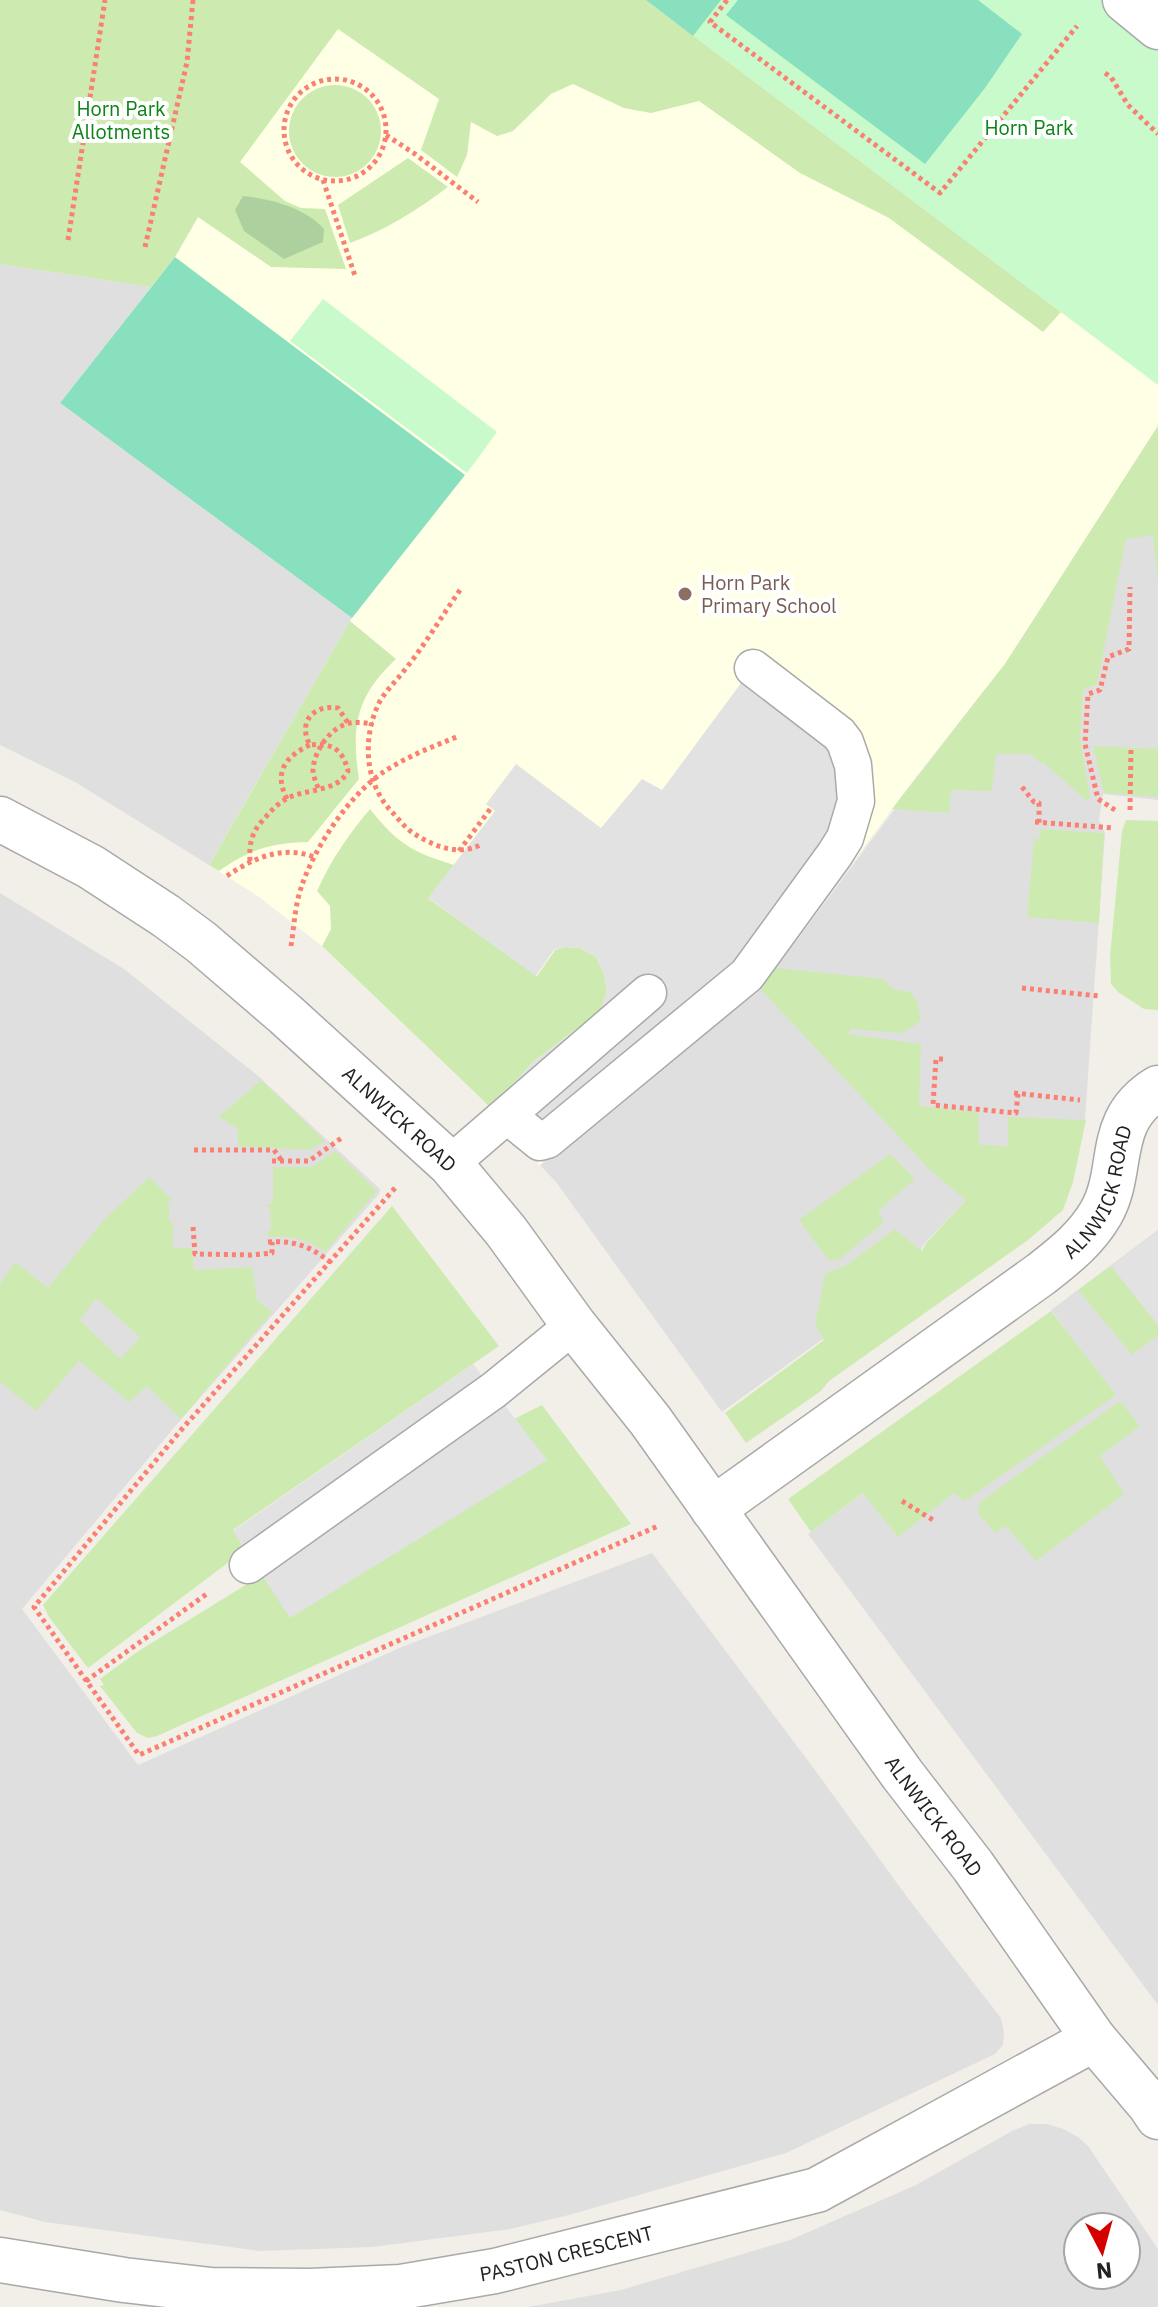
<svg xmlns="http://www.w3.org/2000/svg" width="1158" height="2307" viewBox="0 0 1158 2307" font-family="'IBM Plex Sans',sans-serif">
	<rect width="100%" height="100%" fill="#f2efe9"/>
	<path fill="#e0dfdf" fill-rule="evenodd" d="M 0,264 L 151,287 L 61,403 L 352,618 L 209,865 L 75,782 L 0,745 Z
		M 1158,425 L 1158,800 L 1103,794 L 1099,820 L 1105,833 L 1085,1119 L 1073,1181 L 965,1201 L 924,1244 L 907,1278 L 722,1412 L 556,1182 L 540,1165 L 761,988 L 974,703 Z
		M 0,893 L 124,969 L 257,1075 L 380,1189 L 379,1194 L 178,1423 L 22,1609 L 138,1765 L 404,1646 L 652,1553 L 815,1770 L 907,1897 L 1001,2018 L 1004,2033 L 1003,2045 L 995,2054 L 786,2153 L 569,2215 L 510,2229 L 373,2247 L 259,2251 L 45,2222 L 0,2210 Z
		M 1158,1230 L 1158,2005 L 808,1534 L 996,1395 L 1091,1365 L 1051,1310 Z
		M 1029,2124 L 1047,2124 L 1063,2129 L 1078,2137 L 1088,2146 L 1158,2249 L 1158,2307 L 528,2307 L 621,2290 L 790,2240 L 916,2185 L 1012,2131 ZM 1078,2227 L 1126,2227 L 1126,2275 L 1078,2275 Z"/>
	<path fill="#ffffe5" d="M 357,0 L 646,0 L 1158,385 L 1158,426 L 1005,664 L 915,778 L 760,988 L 540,1165 L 520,1144 L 505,1093 L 489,1106 L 322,946 L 259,897 L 209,865 L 352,618 L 60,403 L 175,257 L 198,217 Z"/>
	<path fill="#cdebb0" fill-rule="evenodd" d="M 0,0 L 646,0 L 1061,312 L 1043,332 L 889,218 L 800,173 L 699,101 L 651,113 L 624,108 L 573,84 L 551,94 L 513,131 L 497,136 L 471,122 L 467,155 L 457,177 L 421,150 L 439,99 L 338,29 L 240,162 L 285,201 L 301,208 L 325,209 L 346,269 L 271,267 L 198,217 L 175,257 L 151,287 L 0,264 Z
		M289 131a46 46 0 1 1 92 0a46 46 0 1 1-92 0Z
		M 408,158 L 448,187 C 417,210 386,230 350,243 L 338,205 Z
		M 1158,426 L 1158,582 L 1153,535 L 1126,539 L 1097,684 L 1083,690 L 1080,738 L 1090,797 L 1087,801 L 1043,762 L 1041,764 L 1031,754 L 996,754 L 992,791 L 951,790 L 949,813 L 892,809 L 1005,664 Z
		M 350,621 L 396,659 C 356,696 351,727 359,779 L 308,842 C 271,843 250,849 219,871 L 209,865 Z
		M 1093,746 L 1158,749 L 1158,797 L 1104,793 Z
		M 370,809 C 398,844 412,852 454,865 L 429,899 L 537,976 L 555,950 L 566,947 L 580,948 L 596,957 L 604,973 L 607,990 L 604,1001 L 600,1011 L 533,1062 L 505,1093 L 489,1106 L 322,946 L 331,929 L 330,906 L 317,891 C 331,860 348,835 370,809 Z
		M 1126,820 L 1158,821 L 1158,1010 L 1144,1009 L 1118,992 L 1111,984 L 1110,956 L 1122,831 Z
		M 1041,829 L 1104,833 L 1099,923 L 1027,917 L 1034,839 L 1040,839 Z
		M 775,968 L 883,979 L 893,989 L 910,992 L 917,1001 L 921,1021 L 902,1033 L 851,1029 L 848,1034 L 921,1044 L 919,1106 L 978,1112 L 979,1145 L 1008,1146 L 1008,1117 L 1086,1120 L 1073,1182 L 1063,1210 L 1028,1240 L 829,1381 L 821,1391 L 746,1443 L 725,1413 L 824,1340 L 815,1324 L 825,1274 L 847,1265 L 895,1229 L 922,1251 L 926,1243 L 966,1200 L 931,1171 L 764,993 L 760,988 Z
		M 261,1080 L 325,1141 L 310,1150 L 238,1146 L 238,1129 L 219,1117 Z
		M 335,1151 L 377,1191 L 325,1252 C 307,1238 289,1236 268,1237 L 268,1230 L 271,1230 L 270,1207 L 267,1206 L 267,1204 L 273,1203 L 273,1167 L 312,1167 Z
		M 890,1154 L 915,1179 L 878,1211 L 884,1222 L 840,1259 L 829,1261 L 799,1220 Z
		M 149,1177 L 173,1201 L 168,1200 L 166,1203 L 169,1204 L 169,1221 L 173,1222 L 173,1248 L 192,1248 L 194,1270 L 252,1267 L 257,1300 L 272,1312 L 181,1419 L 147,1386 L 129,1402 L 79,1361 L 36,1411 L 0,1382 L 0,1284 L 15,1262 L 48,1288 L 103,1221 ZM 96,1298 L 140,1337 L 120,1359 L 80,1320 Z
		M 392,1206 L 499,1346 L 233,1530 L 245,1550 L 88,1668 L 49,1617 L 43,1605 Z
		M 1111,1266 L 1158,1325 L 1158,1335 L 1132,1355 L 1078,1290 Z
		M 1051,1311 L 1116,1395 L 965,1501 L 954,1493 L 898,1537 L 863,1493 L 811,1532 L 788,1499 Z
		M 1120,1401 L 1140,1426 L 1100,1456 L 1124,1494 L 1036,1561 L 1006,1526 L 995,1533 L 978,1513 L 980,1502 Z
		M 542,1405 L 631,1524 L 157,1736 L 148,1738 L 137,1733 L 100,1686 L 104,1685 L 100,1679 L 137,1652 L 516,1418 Z"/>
	<path fill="#add19e" d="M 243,196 C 271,199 304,207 324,229 L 323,242 L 284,259 L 244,231 L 235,210 Z"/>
	<path fill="#c8facc" d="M 646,0 L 1158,0 L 1158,385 Z
		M 323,299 L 497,432 L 467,473 L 290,341 Z"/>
	<path fill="#88e0be" d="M 646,0 L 721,0 L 693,36 Z
		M 738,0 L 978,0 L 1022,34 L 985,88 L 925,164 L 726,15 Z
		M 175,257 L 465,475 L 352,618 L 60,403 Z"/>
	<path fill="#e2e2e2" d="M 747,675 L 825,738 L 835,759 L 840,788 L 838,821 L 737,960 L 557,1110 L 533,1127 L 505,1093 L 533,1062 L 600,1011 L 607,990 L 604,973 L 596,957 L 580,948 L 566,947 L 554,950 L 536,976 L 428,898 L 495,811 L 486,804 L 516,764 L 601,828 L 642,779 L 662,790 Z
		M 1158,1232 L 1158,1325 L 1111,1266 Z
		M 473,1364 L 547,1460 L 290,1618 L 233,1531 Z"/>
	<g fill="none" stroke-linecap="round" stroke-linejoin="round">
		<defs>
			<path id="service" d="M 508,1116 L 540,1142 L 547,1140 L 747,975 L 835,854 L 845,838 L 856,801 L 853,765 L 845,742 L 839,734 L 753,668
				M 450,1164 L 648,993
				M 248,1565 L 494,1390 L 574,1325"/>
			<g id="minor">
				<path d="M 1125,0 L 1158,27"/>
				<path id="s1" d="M 0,819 L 91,867 L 166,916 L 201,942 L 285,1014 L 450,1164 L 506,1231 L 574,1325 L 650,1420 L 902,1774 L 973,1866 L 1094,2039 L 1150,2105 L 1158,2117"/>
				<path id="s2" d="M 713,1509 L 1041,1274 C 1064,1256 1086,1239 1101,1213 C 1126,1169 1104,1121 1158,1088"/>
				<path id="s3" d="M 0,2260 L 124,2280 L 211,2290 L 310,2291 L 401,2287 L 495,2271 L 817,2190 L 1094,2039"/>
			</g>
		</defs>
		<use href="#service" stroke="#a9a9a9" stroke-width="39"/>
		<use href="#minor" stroke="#a9a9a9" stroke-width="47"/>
		<path stroke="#fa8072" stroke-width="5" stroke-dasharray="4 4" stroke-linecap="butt" d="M 727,0 L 710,22 L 940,193 L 1077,26
			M 1105,73 L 1111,77 L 1128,105 L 1158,134
			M284 130a51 51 0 1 1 102 0a51 51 0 1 1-102 0Z
			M 386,135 L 415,154 L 478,202
			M 323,180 L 355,276
			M 68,240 L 105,0
			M 145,247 L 187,62 L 193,0
			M 460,590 C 442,616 426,643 407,667 C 398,679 388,688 380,701 C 362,736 364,782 391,811 C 398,818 404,827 413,833 C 433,846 459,857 482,844
			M 1022,787 L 1034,802 L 1039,803 L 1039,823
			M 318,788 C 316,782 313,776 313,770 C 314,751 329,730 346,724 C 355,721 364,723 373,724
			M 287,799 C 273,772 286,756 310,745
			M 1115,810 L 1098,799 L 1085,744 L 1088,694 L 1100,690 L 1108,657 L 1129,649 L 1130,587
			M 1130,810 L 1131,747
			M 1035,822 L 1114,828
			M 459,851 L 491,808
			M 250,861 C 249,845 251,833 263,820 C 270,812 277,804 286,799 C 306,788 337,793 348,771 C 343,750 332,742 310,745 C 297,722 314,704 338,708 L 348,723
			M 227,876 C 253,858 283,845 314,857
			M 291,946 C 294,927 295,904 302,885 C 316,845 350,794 385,771 C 408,756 434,746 459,736
			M 1022,988 L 1099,996
			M 943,1059 L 936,1059 L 933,1105 L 1016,1113 L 1018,1094
			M 1014,1093 L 1080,1100
			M 194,1150 L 274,1150 L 282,1161
			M 272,1161 L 309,1161 L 343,1137
			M 395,1188 L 182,1429 L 34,1607 L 139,1755 L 658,1526
			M 193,1227 L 195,1254 L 251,1255 L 272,1253 L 272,1242
			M 268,1242 C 293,1240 310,1246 330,1262
			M 902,1501 L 933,1520
			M 86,1681 L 208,1593"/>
		<use href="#service" stroke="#fff" stroke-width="36"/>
		<use href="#minor" stroke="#fff" stroke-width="44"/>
	</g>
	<circle fill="#8d6e63" stroke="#fff" stroke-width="3" cx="685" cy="594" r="8"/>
	<g text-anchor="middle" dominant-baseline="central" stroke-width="8" stroke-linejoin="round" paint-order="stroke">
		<g font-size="20" fill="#0c8416" stroke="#fff">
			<text x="121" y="108">Horn Park<tspan x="121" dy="23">Allotments</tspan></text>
			<text x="1029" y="127">Horn Park</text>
		</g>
		<g font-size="20" fill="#785e54" stroke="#fff" text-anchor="start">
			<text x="701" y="582">Horn Park<tspan x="701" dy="23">Primary School</tspan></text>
		</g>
		<g font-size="20" fill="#222" stroke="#fff">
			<text stroke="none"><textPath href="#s1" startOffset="502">ALNWICK ROAD</textPath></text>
			<text stroke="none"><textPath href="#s2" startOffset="508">ALNWICK ROAD</textPath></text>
			<text stroke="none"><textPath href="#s1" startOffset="1382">ALNWICK ROAD</textPath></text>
			<text stroke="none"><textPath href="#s3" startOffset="572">PASTON CRESCENT</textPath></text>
		</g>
	</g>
	<g transform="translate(1102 2251) rotate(174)"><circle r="38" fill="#ffffff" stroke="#a7a7a7" stroke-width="2"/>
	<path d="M0-6L14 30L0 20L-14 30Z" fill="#d40000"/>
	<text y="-12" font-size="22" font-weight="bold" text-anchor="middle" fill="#222222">N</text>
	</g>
</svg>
